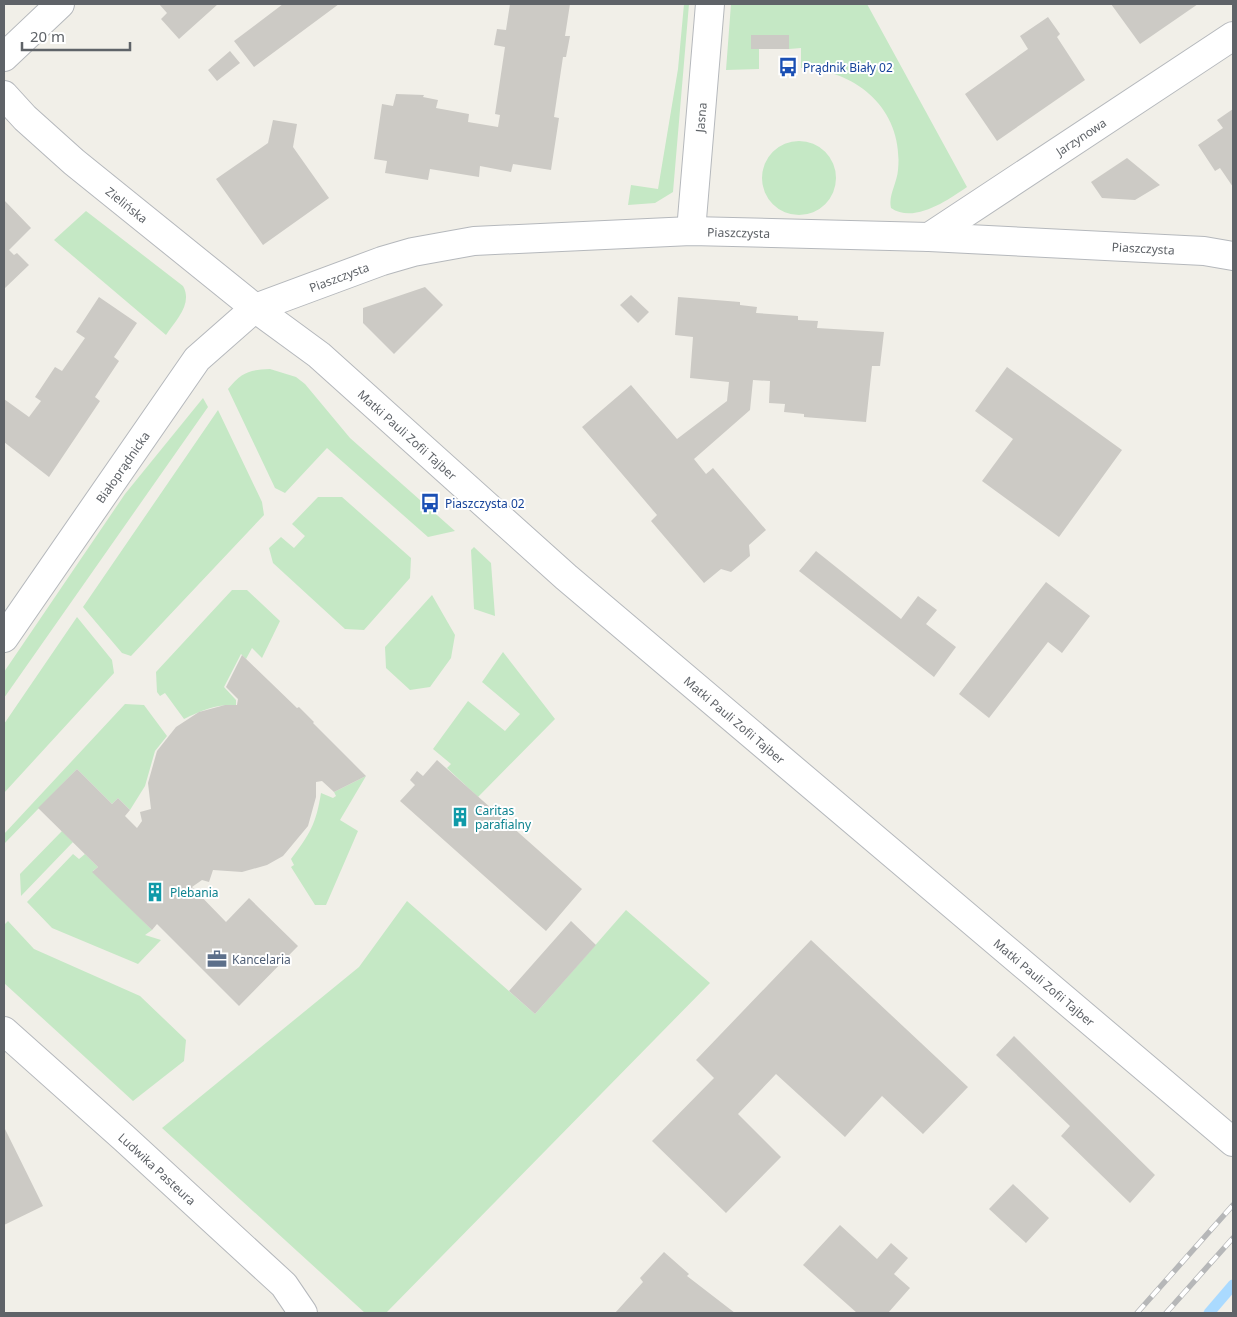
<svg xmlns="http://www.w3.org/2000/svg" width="1237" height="1317" viewBox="0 0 1237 1317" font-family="'Noto Sans',sans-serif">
	<rect width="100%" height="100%" fill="#f1efe8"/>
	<path fill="#c5e8c5" d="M 684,4 L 689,4 L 673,192 L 655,203 L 628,205 L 631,185 L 658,189 L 678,69 Z
		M 731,4 L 867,4 L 967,187 C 948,200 914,224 891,208 C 888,196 897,183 898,170 C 904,110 857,70 801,68 L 801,48 L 789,49 L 789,35 L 751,35 L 751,49 L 759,49 L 759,69 L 726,70 Z
		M762 178a37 37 0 1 1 74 0a37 37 0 1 1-74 0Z
		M 86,211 L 183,286 C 193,304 176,320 166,335 L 54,240 Z
		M 270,369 L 296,377 L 305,384 L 350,438 L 455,531 L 428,537 L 327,448 L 285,493 L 275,488 L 228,389 C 242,372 249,370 270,369 Z
		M 203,398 L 208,407 L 4,698 L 4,672 L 125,494 Z
		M 218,410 L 262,502 L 264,515 L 131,656 L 122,653 L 83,607 Z
		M 318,497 L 342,497 L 411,558 L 410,578 L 364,630 L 345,629 L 273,563 L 269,548 L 281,537 L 294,548 L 305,536 L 292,524 Z
		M 474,547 L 491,563 L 495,616 L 474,609 L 471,550 Z
		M 232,590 L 247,590 L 280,621 L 262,658 L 252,648 L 246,659 L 241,654 L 224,687 L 236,700 L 236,705 C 216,704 202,710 184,719 L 165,693 L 160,696 L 157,692 L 156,672 Z
		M 432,595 L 455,635 L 451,658 L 430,687 L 410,690 L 386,668 L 385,647 Z
		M 77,617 L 112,660 L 114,673 L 4,793 L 4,724 Z
		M 503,652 L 555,719 L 478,797 L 447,768 L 451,764 L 433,749 L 468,701 L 505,731 L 520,714 L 482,682 Z
		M 125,704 L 144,705 L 167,736 L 155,751 L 145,786 L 130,810 L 118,798 L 112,804 L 77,769 L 4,844 L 4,834 Z
		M 366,776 L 340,820 L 358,831 L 326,905 L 315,905 L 291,867 L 294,865 L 291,859 C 310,834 316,824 321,793 L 333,798 L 336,796 L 334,792 Z
		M 62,831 L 73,842 L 21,896 L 20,874 Z
		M 73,854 L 79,859 L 85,854 L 98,867 L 93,871 L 152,930 L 145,935 L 161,940 L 138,964 L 52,928 L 27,902 Z
		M 407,901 L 535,1014 L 626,910 L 710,983 L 386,1313 L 365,1313 L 162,1128 L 359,967 Z
		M 8,921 L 34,949 L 140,996 L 186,1040 L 184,1061 L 133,1101 L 4,983 L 4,925 Z"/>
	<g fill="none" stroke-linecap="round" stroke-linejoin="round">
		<path stroke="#aadaff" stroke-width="11" d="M 1209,1313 L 1233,1285"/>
	</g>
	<path fill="#cccac5" d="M 159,4 L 218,4 L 179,39 L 161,19 L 167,13 Z
		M 283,4 L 339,4 L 254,67 L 234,41 Z
		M 510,4 L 570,4 L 565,36 L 570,36 L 566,57 L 563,57 L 554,117 L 559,118 L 551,170 L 513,164 L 511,172 L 480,166 L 479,177 L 430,169 L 428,180 L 385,173 L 387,161 L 374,159 L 382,104 L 393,106 L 396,94 L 424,95 L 423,97 L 438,100 L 436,108 L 469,114 L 468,122 L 498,127 L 500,115 L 495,114 L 505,47 L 494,45 L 497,29 L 506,30 Z
		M 1111,4 L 1198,4 L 1140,44 Z
		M 1048,17 L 1060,34 L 1057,37 L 1085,80 L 997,141 L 965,94 L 1028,49 L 1020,36 Z
		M 751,35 L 789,35 L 789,49 L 751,49 Z
		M 230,51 L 240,63 L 217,81 L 208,70 Z
		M 1233,109 L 1233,187 L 1220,168 L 1215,171 L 1198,145 L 1223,128 L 1217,120 Z
		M 273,120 L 297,124 L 293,147 L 329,198 L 263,245 L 216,179 L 268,143 Z
		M 1127,158 L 1160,185 L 1135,200 L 1102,198 L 1091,182 Z
		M 4,200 L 31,228 L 9,250 L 14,255 L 17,253 L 29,265 L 5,288 Z
		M 425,287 L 443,305 L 394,354 L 363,323 L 363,308 Z
		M 631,295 L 649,312 L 638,323 L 620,305 Z
		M 99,297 L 137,323 L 114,357 L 119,361 L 95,397 L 100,401 L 49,477 L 4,442 L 4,399 L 29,417 L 41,401 L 35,397 L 55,367 L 62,371 L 85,338 L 76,332 Z
		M 678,297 L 740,302 L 740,305 L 757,307 L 756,313 L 798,316 L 798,320 L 818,321 L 817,328 L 884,332 L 880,366 L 872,366 L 866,422 L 804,417 L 804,414 L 784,412 L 785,404 L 769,403 L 770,381 L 753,380 L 750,410 L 694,459 L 706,474 L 713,468 L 766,530 L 749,545 L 750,556 L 731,572 L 721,569 L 704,583 L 651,521 L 657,515 L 582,427 L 631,385 L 677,439 L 727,401 L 729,382 L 690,378 L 693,337 L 675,335 Z
		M 1007,367 L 1122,450 L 1059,537 L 982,481 L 1013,439 L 975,411 Z
		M 816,551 L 901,619 L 918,596 L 937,610 L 926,624 L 956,647 L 934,677 L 799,571 Z
		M 1046,582 L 1090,616 L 1062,653 L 1048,642 L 989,718 L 959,694 Z
		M 242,655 L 297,708 L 299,707 L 314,722 L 313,723 L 366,776 L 334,792 L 322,781 L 316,782 L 316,797 L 308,826 L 283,856 L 267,865 L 242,872 L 213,870 L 209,882 L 202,880 L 192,887 L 226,922 L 249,898 L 298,946 L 239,1006 L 157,924 L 152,930 L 92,872 L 98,867 L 38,808 L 77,769 L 112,804 L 118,798 L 130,810 L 125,816 L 137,828 L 142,821 L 140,812 L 151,809 L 148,783 L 157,751 L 176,727 L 199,712 L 225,705 L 237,705 L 238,699 L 226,687 Z
		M 437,760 L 582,889 L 546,931 L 400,801 L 415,785 L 410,780 L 417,771 L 423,776 Z
		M 571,921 L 596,945 L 535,1014 L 509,991 Z
		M 811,940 L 968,1087 L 923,1134 L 882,1096 L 845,1137 L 776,1074 L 738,1114 L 781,1157 L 726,1213 L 652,1141 L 714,1078 L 696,1060 Z
		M 1014,1036 L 1155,1175 L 1130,1203 L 1061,1136 L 1070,1126 L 996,1055 Z
		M 4,1127 L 43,1206 L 4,1225 Z
		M 1013,1184 L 1049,1218 L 1026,1243 L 989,1209 Z
		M 840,1225 L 877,1259 L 891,1243 L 908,1258 L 894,1274 L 910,1288 L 888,1313 L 857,1313 L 803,1265 Z
		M 664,1252 L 689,1274 L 687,1276 L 735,1313 L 615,1313 L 643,1282 L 640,1278 Z"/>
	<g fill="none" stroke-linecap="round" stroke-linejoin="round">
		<defs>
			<g id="minor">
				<path d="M 4,57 L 60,4"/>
				<path id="s1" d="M 4,95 L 25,118 L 74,162 L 255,308 L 319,355 L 566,577 L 1233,1142"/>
				<path id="s2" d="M 691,231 L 710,4"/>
				<path id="s3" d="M 929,237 L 1233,36"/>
				<path id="s4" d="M 4,638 L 197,359 L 255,308 L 382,261 L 413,252 L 474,241 L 691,231 L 929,237 L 1204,251 L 1233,256"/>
				<path id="s5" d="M 4,1031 L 124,1138 L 284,1285 L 303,1313"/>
			</g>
		</defs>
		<use href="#minor" stroke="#b5b8bc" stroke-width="30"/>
		<use href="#minor" stroke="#fff" stroke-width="28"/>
		<defs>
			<path id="rail" d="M 1137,1313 L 1233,1205
				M 1166,1313 L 1233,1238"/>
		</defs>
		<use href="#rail" stroke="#b6b7b8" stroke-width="5.5"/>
		<use href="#rail" stroke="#fff" stroke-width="4" stroke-dasharray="11" stroke-linecap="butt"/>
	</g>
	<defs>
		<symbol id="bus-bare" viewBox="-9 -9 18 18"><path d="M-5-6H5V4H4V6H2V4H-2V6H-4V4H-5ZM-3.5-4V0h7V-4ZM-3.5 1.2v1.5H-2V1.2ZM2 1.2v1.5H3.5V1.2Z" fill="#1a4fb4" stroke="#fff" stroke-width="2.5" paint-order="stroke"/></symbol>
		<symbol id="building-bare" viewBox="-9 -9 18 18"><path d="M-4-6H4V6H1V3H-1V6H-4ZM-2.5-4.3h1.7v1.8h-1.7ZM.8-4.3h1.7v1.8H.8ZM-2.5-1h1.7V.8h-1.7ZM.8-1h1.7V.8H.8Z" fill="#0f9aa8" stroke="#fff" stroke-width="2.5" paint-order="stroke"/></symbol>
		<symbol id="office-bare" viewBox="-9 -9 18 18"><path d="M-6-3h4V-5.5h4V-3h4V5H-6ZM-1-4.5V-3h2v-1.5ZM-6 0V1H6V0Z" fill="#5c6f8a" stroke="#fff" stroke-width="2.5" paint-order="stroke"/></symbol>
	</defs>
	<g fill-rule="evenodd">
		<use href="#bus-bare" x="774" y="53" width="28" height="28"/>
		<use href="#bus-bare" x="416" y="489" width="28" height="28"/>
		<use href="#building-bare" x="446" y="803" width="28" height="28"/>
		<use href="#building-bare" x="141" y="878" width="28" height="28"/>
		<use href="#office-bare" x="203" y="945" width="28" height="28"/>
	</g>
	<g text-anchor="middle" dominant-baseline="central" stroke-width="4" stroke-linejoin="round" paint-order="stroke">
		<g font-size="12" fill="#164399" stroke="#fff" text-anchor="start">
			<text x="803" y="67">Prądnik Biały 02</text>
			<text x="445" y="503">Piaszczysta 02</text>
		</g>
		<g font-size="12" fill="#5f6368" stroke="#fff">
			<text stroke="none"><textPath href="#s2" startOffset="114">Jasna</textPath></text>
			<text stroke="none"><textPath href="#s3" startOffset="182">Jarzynowa</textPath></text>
			<text stroke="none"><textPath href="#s1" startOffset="165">Zielińska</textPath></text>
			<text stroke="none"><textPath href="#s4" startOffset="911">Piaszczysta</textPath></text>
			<text stroke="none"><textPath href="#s4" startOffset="1316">Piaszczysta</textPath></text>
			<text stroke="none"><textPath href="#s4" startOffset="506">Piaszczysta</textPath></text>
			<text stroke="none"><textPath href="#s1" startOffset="528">Matki Pauli Zofii Tajber</textPath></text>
			<text stroke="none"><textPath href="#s4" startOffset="208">Białoprądnicka</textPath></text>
			<text stroke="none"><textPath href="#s1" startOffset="962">Matki Pauli Zofii Tajber</textPath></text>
			<text stroke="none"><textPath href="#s1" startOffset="1368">Matki Pauli Zofii Tajber</textPath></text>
			<text stroke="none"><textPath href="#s5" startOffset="206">Ludwika Pasteura</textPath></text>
		</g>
		<g font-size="12" fill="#0d838f" stroke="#fff" text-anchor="start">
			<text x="475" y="810">Caritas<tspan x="475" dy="14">parafialny</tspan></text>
			<text x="170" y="892">Plebania</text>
		</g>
		<g font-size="12" fill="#4e5e75" stroke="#fff" text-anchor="start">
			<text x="232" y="959">Kancelaria</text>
		</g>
	</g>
	<rect width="1237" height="1317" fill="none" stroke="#5f6368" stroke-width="10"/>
	<path d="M22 42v8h108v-8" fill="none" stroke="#5f6368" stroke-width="2.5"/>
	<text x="30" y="42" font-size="15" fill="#5f6368" stroke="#ffffff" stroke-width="4" paint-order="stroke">20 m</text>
</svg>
